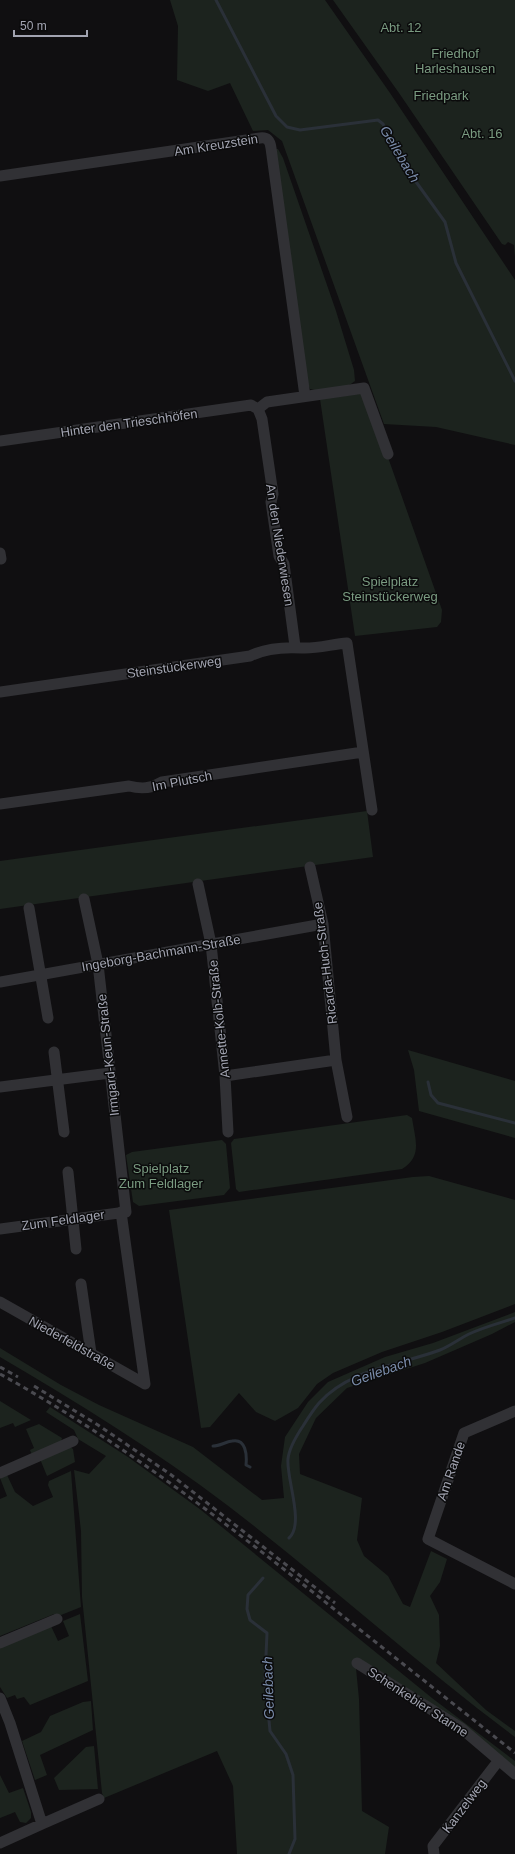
<svg xmlns="http://www.w3.org/2000/svg" width="515" height="1854" viewBox="0 0 515 1854" font-family="Helvetica,sans-serif">
	<rect width="100%" height="100%" fill="#100f11"/>
	<path fill="#1c231e" d="M 170,0 L 325,0 L 390,93 L 515,280 L 515,445 L 436,427 L 384,424 L 282,141 L 268,130 L 253,131 L 230,83 L 208,91 L 177,80 L 178,26 Z
		M 333,0 L 515,0 L 515,257 L 514,245 L 508,242 L 505,245 L 502,244 L 399,93 Z
		M 275,149 L 278,149 L 283,158 L 336,311 L 354,370 L 355,381 C 342,391 325,393 310,389 L 307,381 Z
		M 360,393 L 367,398 L 442,610 L 441,622 L 437,627 L 355,636 L 320,399 Z
		M 367,811 L 373,857 L 0,909 L 0,861 Z
		M 408,1050 L 515,1081 L 515,1138 L 419,1111 L 414,1070 Z
		M 407,1115 L 412,1118 C 415,1139 423,1156 402,1169 L 239,1192 L 236,1189 L 231,1143 L 234,1139 Z
		M 222,1140 L 226,1144 L 230,1188 L 224,1195 L 139,1206 L 133,1202 L 126,1155 L 132,1152 Z
		M 429,1176 L 515,1200 L 515,1304 L 442,1332 L 382,1352 L 333,1373 L 317,1384 L 298,1408 L 275,1421 L 256,1412 L 239,1393 L 210,1427 L 201,1428 L 169,1210 L 413,1177 Z
		M 515,1312 L 515,1322 L 492,1334 L 425,1363 L 347,1388 L 316,1418 L 299,1454 L 300,1474 L 362,1498 L 357,1540 L 364,1556 L 388,1576 L 403,1604 L 410,1607 L 431,1551 L 447,1559 L 440,1582 L 430,1596 L 439,1615 L 440,1646 L 436,1663 L 486,1710 L 515,1731 L 515,1737 C 416,1663 325,1580 227,1505 C 155,1450 78,1403 0,1357 L 0,1348 L 61,1385 L 99,1405 L 193,1447 L 262,1500 L 284,1498 L 281,1466 L 285,1437 L 308,1402 L 328,1382 L 385,1357 L 433,1343 Z
		M 0,1401 L 31,1420 L 15,1427 L 13,1423 L 0,1428 Z
		M 50,1407 L 128,1457 L 201,1510 L 432,1698 L 515,1761 L 515,1769 L 355,1658 L 359,1699 L 362,1811 L 389,1827 L 385,1854 L 237,1854 L 233,1786 L 217,1751 L 104,1798 L 102,1793 L 82,1597 L 81,1531 L 74,1470 L 89,1474 L 106,1456 L 78,1439 L 74,1430 L 46,1412 Z
		M 39,1424 L 62,1438 L 61,1442 L 32,1455 L 30,1450 L 34,1448 L 26,1429 Z
		M 69,1446 L 73,1449 L 75,1462 L 47,1476 L 40,1459 Z
		M 71,1471 L 81,1607 L 56,1617 L 54,1614 L 0,1636 L 0,1499 L 7,1496 L 0,1478 L 7,1475 L 15,1492 L 33,1506 L 53,1497 L 48,1485 L 49,1481 Z
		M 80,1614 L 88,1681 L 30,1705 L 24,1697 L 17,1699 L 15,1695 L 7,1698 L 0,1687 L 0,1647 L 51,1626 L 58,1641 L 69,1636 L 63,1621 Z
		M 91,1701 L 93,1730 L 40,1755 L 47,1775 L 35,1780 L 22,1741 L 41,1732 L 50,1716 L 83,1702 Z
		M 94,1746 L 98,1789 L 59,1790 L 54,1778 L 86,1747 Z
		M 0,1775 L 9,1793 L 23,1788 L 31,1812 L 31,1818 L 26,1823 L 20,1822 L 15,1812 L 0,1818 Z"/>
	<g fill="none" stroke-linecap="round" stroke-linejoin="round">
		<path stroke="#2a3038" stroke-width="3" d="M 216,0 L 276,116 L 287,127 L 300,130 L 378,120 L 383,124 L 406,168 L 445,222 L 456,263 L 515,381
			M 428,1082 L 431,1095 L 438,1103 L 515,1123
			M 213,1446 C 220,1446 225,1442 232,1441 C 246,1438 247,1455 246,1465 L 250,1467
			M 289,1538 C 305,1524 286,1478 288,1459 C 289,1448 297,1435 303,1426 C 308,1418 313,1410 319,1403 C 349,1369 400,1365 440,1350 C 450,1346 459,1339 469,1334 C 484,1327 500,1323 515,1318
			M 263,1578 L 248,1595 L 247,1609 L 250,1620 L 267,1633 L 265,1678 L 270,1731 L 286,1754 L 293,1775 L 295,1839 L 289,1854"/>
		<path stroke="#313135" stroke-width="11" d="M 0,176 L 260,138 C 268,137 270,141 271,148 L 305,396
			M 258,409 L 267,402 L 364,388 L 388,454
			M 0,441 L 251,405 L 258,409 L 262,419 L 273,494 L 271,502 L 279,556 L 284,564 L 295,646
			M 0,553 L 1,559
			M 0,692 L 250,656 C 266,648 285,647 302,648 C 316,649 333,644 347,643 L 372,810
			M 0,804 L 129,786 C 141,789 151,789 162,782 L 363,752
			M 310,867 L 323,924 L 336,1060 L 347,1117
			M 198,884 L 211,944 L 225,1076 L 228,1132
			M 29,908 L 48,1018
			M 0,982 L 323,924
			M 54,1052 L 64,1132
			M 225,1076 L 336,1060
			M 0,1087 L 110,1073
			M 68,1172 L 76,1249
			M 121,1212 L 145,1384
			M 0,1229 L 126,1212 L 98,964 L 84,899
			M 81,1284 L 91,1353
			M 0,1302 L 145,1384
			M 515,1411 L 464,1433 L 428,1539 L 515,1584
			M 0,1473 L 73,1441
			M 0,1643 L 57,1619
			M 357,1663 L 461,1728 L 515,1774
			M 0,1698 L 10,1723 L 42,1824 L 0,1843
			M 42,1824 L 99,1799
			M 434,1854 L 433,1846 L 499,1760"/>
		<path stroke="#4a4a50" stroke-width="3" stroke-dasharray="5 4" stroke-linecap="butt" d="M 0,1367 L 18,1377
			M 0,1374 C 114,1437 217,1516 319,1597 C 384,1649 450,1701 515,1753
			M 34,1386 L 98,1425 L 170,1474 L 335,1603"/>
	</g>
	<g text-anchor="middle" dominant-baseline="central" stroke-width="3" stroke-linejoin="round" paint-order="stroke">
		<g font-size="13" fill="#7a9b81" stroke="#0b0b0c">
			<text x="401" y="27">Abt. 12</text>
			<text x="455" y="53">Friedhof<tspan x="455" dy="15">Harleshausen</tspan></text>
			<text x="441" y="95">Friedpark</text>
			<text x="482" y="133">Abt. 16</text>
			<text x="390" y="581">Spielplatz<tspan x="390" dy="15">Steinstückerweg</tspan></text>
			<text x="161" y="1168">Spielplatz<tspan x="161" dy="15">Zum Feldlager</tspan></text>
		</g>
		<g font-size="13" fill="#a2a4b1" stroke="#0b0b0c">
			<text transform="translate(216 145) rotate(-9)">Am Kreuzstein</text>
			<text transform="translate(129 423) rotate(-8)">Hinter den Trieschhöfen</text>
			<text transform="translate(280 545) rotate(81)">An den Niederwiesen</text>
			<text transform="translate(174 667) rotate(-8)">Steinstückerweg</text>
			<text transform="translate(182 781) rotate(-11)">Im Plutsch</text>
			<text transform="translate(161 953) rotate(-10)">Ingeborg-Bachmann-Straße</text>
			<text transform="translate(325 963) rotate(-97)">Ricarda-Huch-Straße</text>
			<text transform="translate(219 1019) rotate(-96)">Annette-Kolb-Straße</text>
			<text transform="translate(108 1055) rotate(-96)">Irmgard-Keun-Straße</text>
			<text transform="translate(63 1220) rotate(-8)">Zum Feldlager</text>
			<text transform="translate(72 1343) rotate(29)">Niederfeldstraße</text>
			<text transform="translate(451 1471) rotate(-71)">Am Rande</text>
			<text transform="translate(418 1702) rotate(33)">Schenkebier Stanne</text>
			<text transform="translate(464 1806) rotate(-53)">Kanzelweg</text>
		</g>
		<g font-size="14" font-style="italic" fill="#7a8caa" stroke="#0b0b0c">
			<text transform="translate(400 154) rotate(59)">Geilebach</text>
			<text transform="translate(381 1371) rotate(-20)">Geilebach</text>
			<text transform="translate(268 1688) rotate(-92)">Geilebach</text>
		</g>
	</g>
	<path d="M14 30v6h73v-6" fill="none" stroke="#a2a4b1" stroke-width="2"/>
	<text x="20" y="30" font-size="12" fill="#a2a4b1" stroke="#0b0b0c" stroke-width="3" paint-order="stroke">50 m</text>
</svg>
